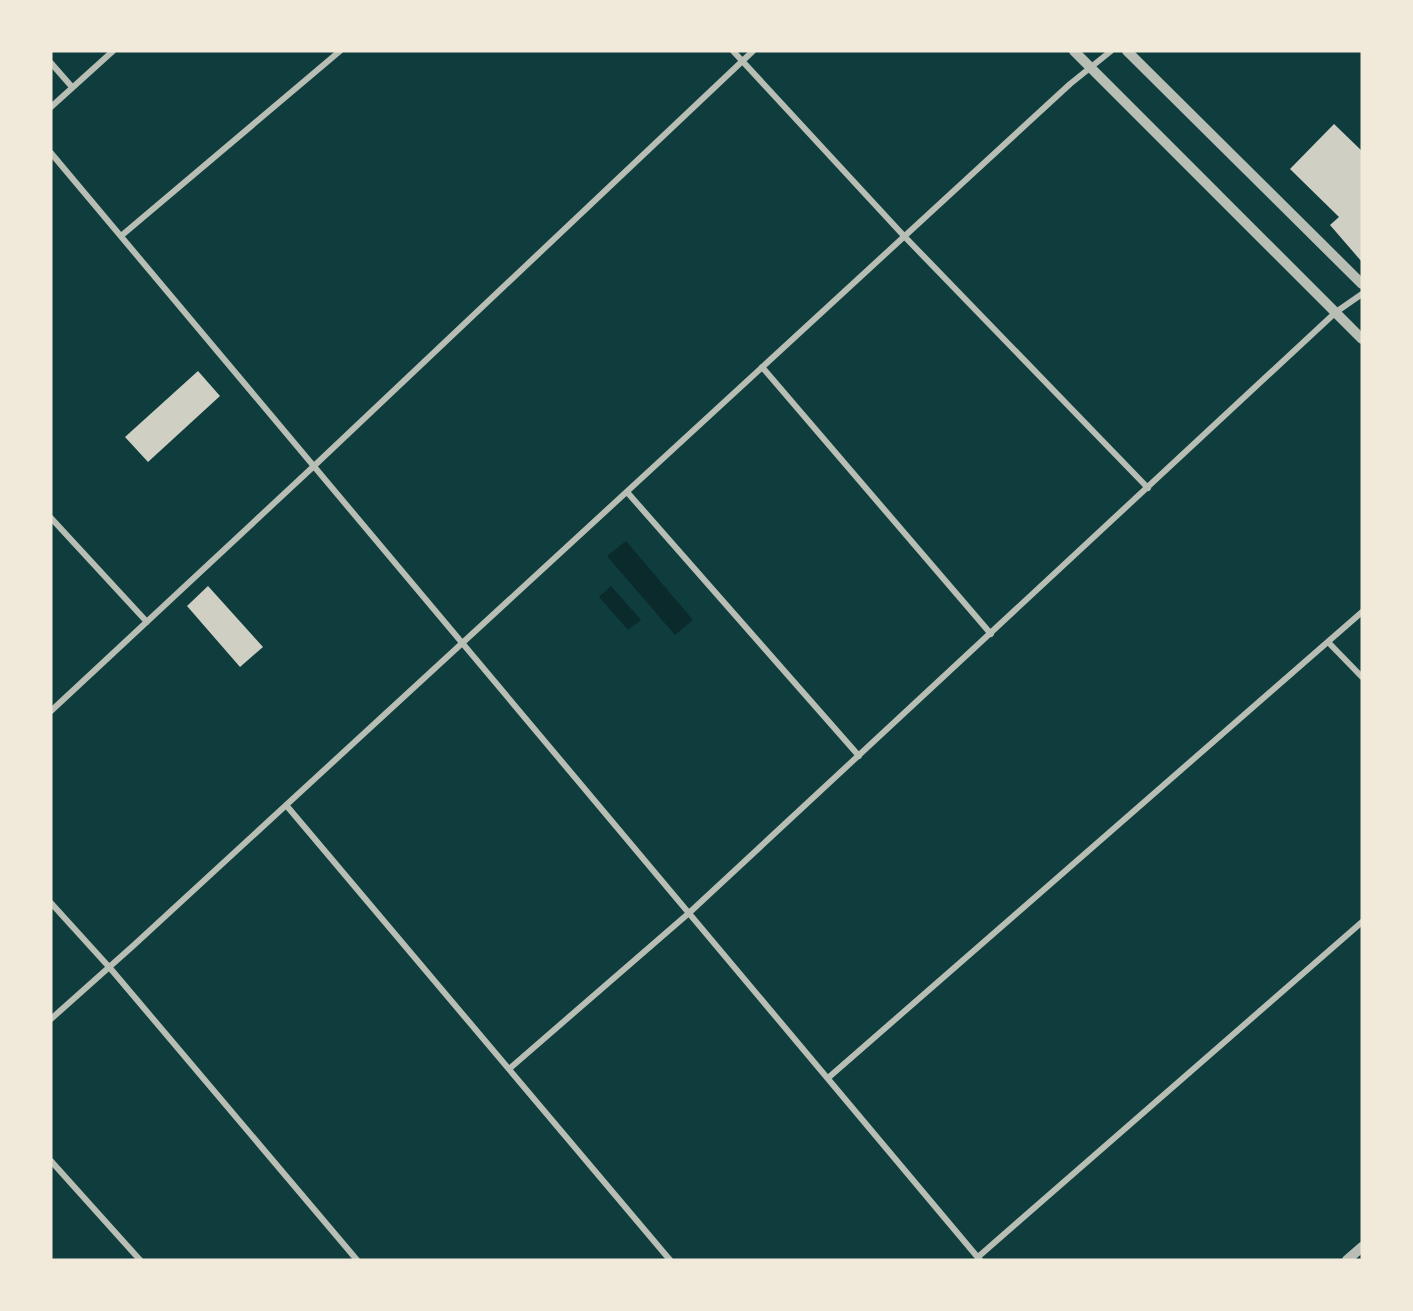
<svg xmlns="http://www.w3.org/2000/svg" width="1413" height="1311" viewBox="0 0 1413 1311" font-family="'Sofia Sans Condensed',sans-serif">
	<rect width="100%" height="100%" fill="#0f3d3e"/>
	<path fill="#0a2a2b" d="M 626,541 L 693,620 L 675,635 L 607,556 Z
		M 611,586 L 641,620 L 628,630 L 599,597 Z"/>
	<path fill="#cfcfc3" d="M 1334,124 L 1362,151 L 1362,262 L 1330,225 L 1339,217 L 1290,169 Z
		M 198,371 L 220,396 L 148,462 L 125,437 Z
		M 208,586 L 263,647 L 240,667 L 187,606 Z"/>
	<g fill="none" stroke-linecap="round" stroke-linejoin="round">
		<path stroke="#b8beb3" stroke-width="6" d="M 733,51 L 904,236 L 1148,488
			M 51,63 L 72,87
			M 51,107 L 113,51
			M 51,153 L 980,1260
			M 121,236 L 340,51
			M 762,367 L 991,634
			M 627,492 L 859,756
			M 51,518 L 147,622
			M 1328,642 L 1362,677
			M 51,711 L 314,466 L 753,51
			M 286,805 L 670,1260
			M 51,903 L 110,968 L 357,1260
			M 51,1019 L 134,945 L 1070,84 L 1111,51
			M 509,1069 L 689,913 L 1336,312 L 1362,294
			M 828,1078 L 1362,612
			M 51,1161 L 140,1260
			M 978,1257 L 1362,922"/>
		<path stroke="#b8beb3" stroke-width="10" d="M 1074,51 L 1362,339
			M 1127,51 L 1362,284
			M 1347,1260 L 1362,1247"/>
	</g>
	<rect width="1413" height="1311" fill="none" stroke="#f1e9da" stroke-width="105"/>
</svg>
